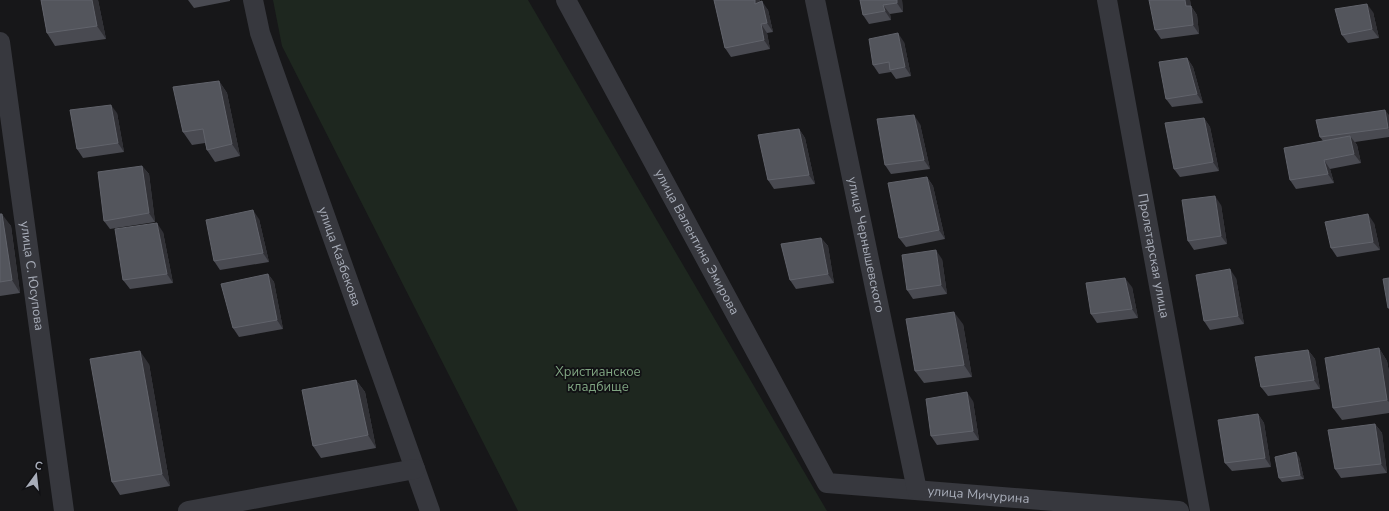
<svg xmlns="http://www.w3.org/2000/svg" width="1389" height="511" viewBox="0 0 1389 511" font-family="'Nunito Sans',sans-serif">
	<rect width="100%" height="100%" fill="#171719"/>
	<path fill="#1e271f" d="M 273,0 L 528,0 L 827,511 L 518,511 L 282,46 Z"/>
	<g fill="none" stroke-linecap="round" stroke-linejoin="round">
		<g stroke="#37383e" stroke-width="20">
			<path id="s1" d="M 253,0 L 260,33 L 430,511"/>
			<path id="s2" d="M 566,0 L 827,483 L 1179,511"/>
			<path id="s3" d="M 815,0 L 917,490"/>
			<path id="s4" d="M 1107,0 L 1200,511"/>
			<path id="s5" d="M 0,42 L 64,511"/>
			<path d="M 188,511 L 415,469"/>
		</g>
	</g>
	<path fill="#494a51" d="M 41,0 L 98,0 L 106,39 L 55,46 L 47,33 Z
		M 188,0 L 230,0 L 230,1 L 194,8 Z
		M 714,0 L 760,0 L 760,2 L 768,10 L 773,32 L 767,33 L 770,49 L 731,57 L 725,48 Z
		M 860,0 L 902,0 L 903,12 L 890,14 L 891,20 L 869,24 L 863,15 Z
		M 1190,0 L 1191,6 L 1197,15 L 1199,34 L 1161,39 L 1155,30 Z
		M 1373,12 L 1379,38 L 1348,43 L 1342,35 Z
		M 904,42 L 911,76 L 896,79 L 891,72 L 879,74 L 873,65 Z
		M 1187,58 L 1193,67 L 1203,103 L 1172,107 L 1166,99 Z
		M 219,81 L 227,93 L 240,156 L 215,162 L 207,150 L 205,143 L 192,145 L 183,132 Z
		M 117,113 L 124,152 L 83,158 L 77,149 Z
		M 1389,115 L 1389,137 L 1355,142 L 1357,145 L 1361,163 L 1330,169 L 1334,183 L 1296,189 L 1290,180 L 1323,141 L 1320,137 Z
		M 1204,118 L 1210,127 L 1219,171 L 1180,177 L 1174,169 Z
		M 920,124 L 930,169 L 891,174 L 885,165 Z
		M 799,129 L 805,138 L 815,184 L 774,189 L 768,180 Z
		M 142,166 L 149,174 L 155,222 L 110,229 L 104,221 Z
		M 927,177 L 933,186 L 945,239 L 906,247 L 899,238 Z
		M 1221,205 L 1227,244 L 1194,250 L 1188,241 Z
		M 0,214 L 11,226 L 20,293 L 0,296 Z
		M 259,219 L 269,262 L 220,270 L 214,261 Z
		M 1374,223 L 1380,250 L 1337,257 L 1331,248 Z
		M 163,232 L 173,283 L 130,289 L 123,280 Z
		M 821,238 L 828,246 L 834,283 L 796,289 L 790,280 Z
		M 942,259 L 947,294 L 913,299 L 907,290 Z
		M 268,274 L 274,282 L 283,329 L 239,337 L 233,328 Z
		M 1236,278 L 1244,324 L 1210,330 L 1204,321 Z
		M 1132,287 L 1138,318 L 1097,323 L 1091,314 Z
		M 963,324 L 972,377 L 924,383 L 915,371 Z
		M 1379,348 L 1387,361 L 1389,372 L 1389,413 L 1342,420 L 1333,408 Z
		M 1308,350 L 1315,359 L 1320,389 L 1268,396 L 1261,387 Z
		M 149,364 L 170,486 L 120,495 L 112,482 Z
		M 356,380 L 365,392 L 376,448 L 321,458 L 313,446 Z
		M 973,401 L 979,440 L 937,445 L 931,436 Z
		M 1258,414 L 1264,423 L 1271,467 L 1232,471 L 1225,463 Z
		M 1375,424 L 1382,433 L 1387,473 L 1341,478 L 1335,469 Z
		M 1299,457 L 1304,479 L 1282,482 L 1279,478 Z"/>
	<path fill="#313136" d="M 92,0 L 98,0 L 106,39 L 97,26 Z
		M 755,0 L 760,0 L 761,12 L 755,4 Z
		M 897,0 L 902,0 L 903,12 L 897,3 Z
		M 1185,0 L 1190,0 L 1192,15 L 1191,6 L 1197,15 L 1199,34 L 1193,25 L 1186,6 Z
		M 762,1 L 768,10 L 773,32 L 767,23 Z
		M 1367,4 L 1373,12 L 1379,38 L 1372,29 Z
		M 883,5 L 890,14 L 891,20 L 885,11 Z
		M 761,24 L 767,33 L 770,49 L 764,40 Z
		M 898,33 L 904,42 L 911,76 L 905,67 Z
		M 1187,58 L 1193,67 L 1203,103 L 1197,94 Z
		M 219,81 L 227,93 L 240,156 L 232,144 Z
		M 111,105 L 117,113 L 124,152 L 118,143 Z
		M 1385,110 L 1389,115 L 1389,129 L 1388,128 Z
		M 914,115 L 920,124 L 930,169 L 924,160 Z
		M 1204,118 L 1210,127 L 1219,171 L 1213,162 Z
		M 799,129 L 805,138 L 815,184 L 809,175 Z
		M 1350,136 L 1357,145 L 1361,163 L 1354,154 Z
		M 1324,160 L 1330,169 L 1334,183 L 1328,174 Z
		M 142,166 L 149,174 L 155,222 L 149,213 Z
		M 927,177 L 933,186 L 945,239 L 939,230 Z
		M 1215,196 L 1221,205 L 1227,244 L 1221,236 Z
		M 253,210 L 259,219 L 269,262 L 263,253 Z
		M 2,214 L 11,226 L 20,293 L 12,280 Z
		M 1368,214 L 1374,223 L 1380,250 L 1373,242 Z
		M 157,223 L 163,232 L 173,283 L 167,274 Z
		M 821,238 L 828,246 L 834,283 L 828,274 Z
		M 936,250 L 942,259 L 947,294 L 941,285 Z
		M 1230,269 L 1236,278 L 1244,324 L 1238,316 Z
		M 268,274 L 274,282 L 283,329 L 277,320 Z
		M 1125,278 L 1132,287 L 1138,318 L 1132,309 Z
		M 954,312 L 963,324 L 972,377 L 964,365 Z
		M 1379,348 L 1387,361 L 1389,372 L 1389,402 L 1387,400 Z
		M 1308,350 L 1315,359 L 1320,389 L 1314,380 Z
		M 140,351 L 149,364 L 170,486 L 162,474 Z
		M 356,380 L 365,392 L 376,448 L 368,435 Z
		M 967,392 L 973,401 L 979,440 L 973,431 Z
		M 1258,414 L 1264,423 L 1271,467 L 1265,458 Z
		M 1375,424 L 1382,433 L 1387,473 L 1381,464 Z
		M 1296,452 L 1299,457 L 1304,479 L 1300,475 Z"/>
	<path fill="#53555c" stroke="#61636b" d="M 41,0 L 92,0 L 97,26 L 47,33 Z
		M 714,0 L 755,0 L 755,4 L 762,1 L 767,23 L 761,24 L 764,40 L 725,48 Z
		M 860,0 L 897,0 L 897,3 L 883,5 L 885,11 L 863,15 Z
		M 1149,0 L 1185,0 L 1186,6 L 1191,6 L 1193,25 L 1155,30 Z
		M 1367,4 L 1372,29 L 1342,35 L 1335,9 Z
		M 898,33 L 905,67 L 890,70 L 889,62 L 873,65 L 869,39 Z
		M 1187,58 L 1197,94 L 1166,99 L 1159,62 Z
		M 219,81 L 232,144 L 207,150 L 203,129 L 183,132 L 173,87 Z
		M 111,105 L 118,143 L 77,149 L 70,110 Z
		M 1385,110 L 1388,128 L 1320,137 L 1316,120 Z
		M 914,115 L 924,160 L 885,165 L 877,119 Z
		M 1204,118 L 1213,162 L 1174,169 L 1165,123 Z
		M 799,129 L 809,175 L 768,180 L 758,135 Z
		M 1350,136 L 1354,154 L 1324,160 L 1328,174 L 1290,180 L 1284,148 Z
		M 142,166 L 149,213 L 104,221 L 98,172 Z
		M 927,177 L 939,230 L 899,238 L 888,183 Z
		M 1215,196 L 1221,236 L 1188,241 L 1182,200 Z
		M 253,210 L 263,253 L 214,261 L 206,220 Z
		M 0,214 L 2,214 L 12,280 L 0,282 Z
		M 1368,214 L 1373,242 L 1331,248 L 1325,222 Z
		M 157,223 L 167,274 L 123,280 L 115,229 Z
		M 821,238 L 828,274 L 790,280 L 781,244 Z
		M 936,250 L 941,285 L 907,290 L 902,255 Z
		M 1230,269 L 1238,316 L 1204,321 L 1196,275 Z
		M 268,274 L 277,320 L 233,328 L 221,284 Z
		M 1125,278 L 1132,309 L 1091,314 L 1086,283 Z
		M 1389,278 L 1389,308 L 1388,308 L 1383,279 Z
		M 954,312 L 964,365 L 915,371 L 906,319 Z
		M 1379,348 L 1387,400 L 1333,408 L 1325,358 Z
		M 1308,350 L 1314,380 L 1261,387 L 1255,357 Z
		M 140,351 L 162,474 L 112,482 L 90,359 Z
		M 356,380 L 368,435 L 313,446 L 302,390 Z
		M 967,392 L 973,431 L 931,436 L 926,399 Z
		M 1258,414 L 1265,458 L 1225,463 L 1218,420 Z
		M 1375,424 L 1381,464 L 1335,469 L 1328,430 Z
		M 1296,452 L 1300,475 L 1279,478 L 1275,457 Z"/>
	<g text-anchor="middle" dominant-baseline="central" stroke-width="3.5" stroke-linejoin="round" paint-order="stroke">
		<g font-size="13" fill="#a8adb9" stroke="#111114">
			<text stroke="none"><textPath href="#s2" startOffset="275">улица Валентина Эмирова</textPath></text>
			<text stroke="none"><textPath href="#s3" startOffset="250">улица Чернышевского</textPath></text>
			<text stroke="none"><textPath href="#s1" startOffset="271">улица Казбекова</textPath></text>
			<text stroke="none"><textPath href="#s4" startOffset="260">Пролетарская улица</textPath></text>
			<text stroke="none"><textPath href="#s5" startOffset="236">улица С. Юсупова</textPath></text>
			<text stroke="none"><textPath href="#s2" startOffset="701">улица Мичурина</textPath></text>
		</g>
		<g font-size="13" fill="#7fa481" stroke="#111114">
			<text x="598" y="372">Христианское<tspan x="598" dy="15">кладбище</tspan></text>
		</g>
	</g>
	<g transform="translate(36 475) rotate(15)" stroke="#111114" stroke-width="3" paint-order="stroke">
	<path d="M0-3L7 15L0 10L-7 15Z" fill="#a8adb9"/>
	<text y="-6" font-size="11" font-weight="bold" text-anchor="middle" fill="#a8adb9">С</text>
	</g>
</svg>
